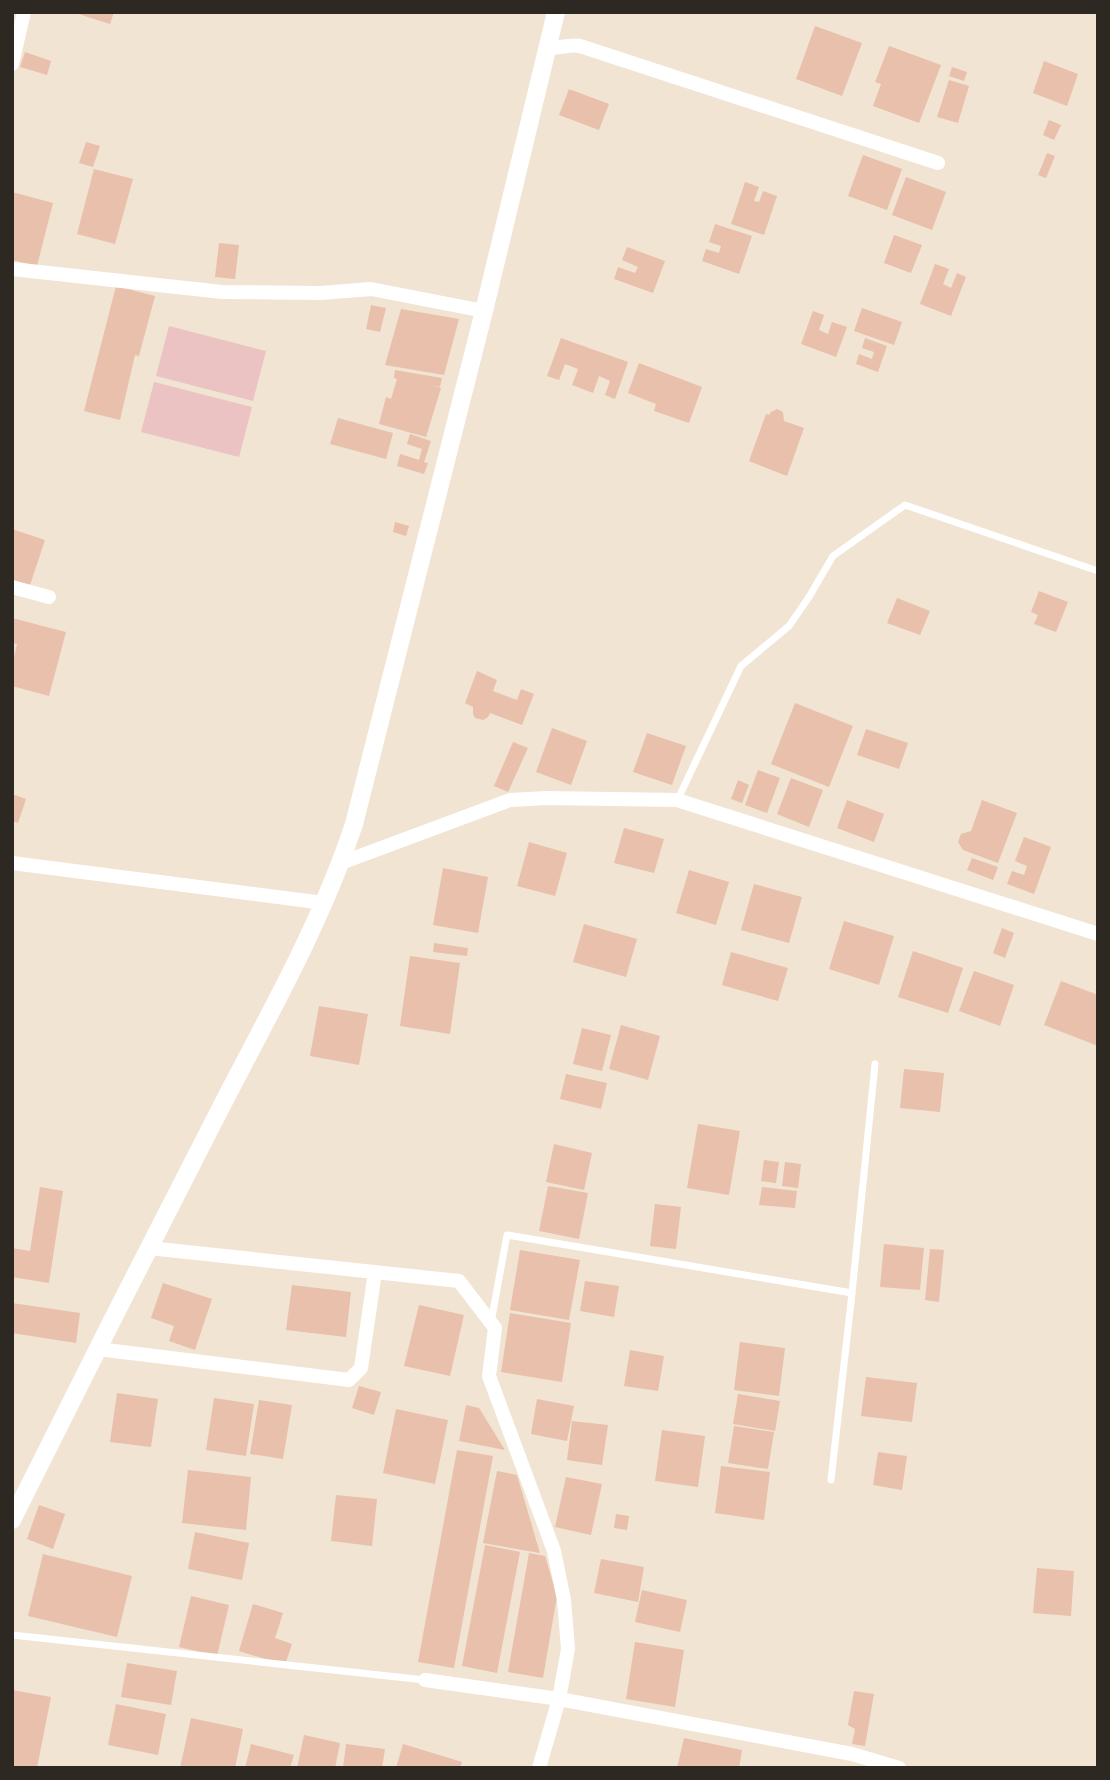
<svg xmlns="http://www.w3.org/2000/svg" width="1110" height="1780" viewBox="0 0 1110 1780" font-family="Commissioner,sans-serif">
	<rect width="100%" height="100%" fill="#f1e4d3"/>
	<path fill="#ebc3c2" d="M 169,326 L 266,351 L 253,401 L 156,376 Z
		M 154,382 L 252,407 L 239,457 L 141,432 Z"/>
	<path fill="#e8c0ab" d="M 72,12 L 114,12 L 110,24 Z
		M 815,26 L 862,43 L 842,96 L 796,79 Z
		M 889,46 L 941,65 L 919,123 L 873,106 L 881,84 L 875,82 Z
		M 25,52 L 51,61 L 47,75 L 20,67 Z
		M 1044,61 L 1078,74 L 1067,106 L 1033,93 Z
		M 952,67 L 967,72 L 964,81 L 949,76 Z
		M 949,80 L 969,86 L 958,123 L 937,117 Z
		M 569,89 L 609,104 L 599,130 L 559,115 Z
		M 1049,120 L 1061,125 L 1054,140 L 1043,135 Z
		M 86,142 L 100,146 L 93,167 L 79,163 Z
		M 1047,153 L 1055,156 L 1046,178 L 1038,175 Z
		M 863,155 L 902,169 L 887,210 L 848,196 Z
		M 94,169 L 133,179 L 115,244 L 77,234 Z
		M 906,177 L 946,192 L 932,230 L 892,215 Z
		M 745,182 L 759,187 L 754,201 L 759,202 L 763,191 L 777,196 L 764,235 L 731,224 Z
		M 12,192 L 53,203 L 37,266 L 12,260 Z
		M 715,224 L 752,236 L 739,274 L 702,261 L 706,249 L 719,253 L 721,246 L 709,242 Z
		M 894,235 L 922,245 L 911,273 L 884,263 Z
		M 219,243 L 239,245 L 235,279 L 215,277 Z
		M 627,247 L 665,261 L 653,293 L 614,279 L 618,267 L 635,273 L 638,267 L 622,260 Z
		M 935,264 L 949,269 L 943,284 L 951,288 L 957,273 L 966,277 L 951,316 L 920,304 Z
		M 116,286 L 155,296 L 139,356 L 135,355 L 120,420 L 84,411 Z
		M 371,305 L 386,308 L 380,332 L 366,329 Z
		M 862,308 L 902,322 L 894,345 L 854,331 Z
		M 401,309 L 459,319 L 444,375 L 385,365 Z
		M 813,311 L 824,315 L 819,330 L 828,334 L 832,322 L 847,327 L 836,357 L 801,344 Z
		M 561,338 L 628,362 L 615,399 L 605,395 L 610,381 L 599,376 L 593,393 L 572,385 L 578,369 L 565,364 L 559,380 L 547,376 Z
		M 865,338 L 887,346 L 878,372 L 856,364 L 859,354 L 872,359 L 874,352 L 862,348 Z
		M 639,363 L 702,387 L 689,423 L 654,411 L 656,404 L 628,393 Z
		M 395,370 L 442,378 L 440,387 L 431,385 L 441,388 L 426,437 L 379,424 L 386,397 L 391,399 L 397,379 L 394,378 Z
		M 777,409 L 783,412 L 784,421 L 804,428 L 787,476 L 749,461 L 766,414 L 769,415 L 771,412 Z
		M 338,418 L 393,433 L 386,459 L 330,444 Z
		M 410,434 L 431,441 L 424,462 L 428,463 L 424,474 L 397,466 L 400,454 L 419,460 L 422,449 L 407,444 Z
		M 395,522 L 409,526 L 406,536 L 393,532 Z
		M 12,529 L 45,540 L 29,588 L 12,583 Z
		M 1039,591 L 1068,602 L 1056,632 L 1034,624 L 1038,615 L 1031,612 Z
		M 897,598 L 930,611 L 920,635 L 887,623 Z
		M 12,618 L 66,632 L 49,696 L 12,686 L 12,657 L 14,657 L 17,644 L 12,643 Z
		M 477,671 L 497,680 L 493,691 L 517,700 L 521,689 L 534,694 L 522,725 L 490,713 L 488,717 L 483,720 L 475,718 L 473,714 L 473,707 L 465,703 Z
		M 795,703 L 853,726 L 829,787 L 771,764 Z
		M 552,728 L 587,741 L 571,785 L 536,772 Z
		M 866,729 L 908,743 L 899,769 L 857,755 Z
		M 647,733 L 686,746 L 672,785 L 633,772 Z
		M 513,742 L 528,748 L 508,792 L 494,786 Z
		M 758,770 L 780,778 L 767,813 L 745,805 Z
		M 791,778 L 823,790 L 809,827 L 777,814 Z
		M 738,780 L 749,785 L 742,803 L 731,799 Z
		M 12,794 L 26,799 L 18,823 L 12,821 Z
		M 847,800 L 884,814 L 874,842 L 837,828 Z
		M 982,800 L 1017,813 L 998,863 L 963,850 L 958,842 L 961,834 L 971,831 Z
		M 624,828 L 664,839 L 654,873 L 614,863 Z
		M 1024,837 L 1051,847 L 1034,894 L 1007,884 L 1012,871 L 1024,875 L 1027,866 L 1015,861 Z
		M 529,842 L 567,853 L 555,896 L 517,886 Z
		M 972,858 L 998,867 L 993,880 L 967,870 Z
		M 443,868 L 488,877 L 478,933 L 433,925 Z
		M 689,870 L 729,882 L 716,925 L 676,913 Z
		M 754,884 L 802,897 L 789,943 L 741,930 Z
		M 844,921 L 894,936 L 879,985 L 829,969 Z
		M 584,924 L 637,939 L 626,977 L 573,962 Z
		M 1002,928 L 1014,933 L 1005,958 L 993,953 Z
		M 434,943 L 468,948 L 467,956 L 433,952 Z
		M 913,951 L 963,968 L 948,1013 L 898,997 Z
		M 731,952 L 788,968 L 778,1001 L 722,985 Z
		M 410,956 L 460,963 L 450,1034 L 400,1026 Z
		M 974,971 L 1014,985 L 1000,1026 L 959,1011 Z
		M 1061,981 L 1098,995 L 1098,1046 L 1044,1025 Z
		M 319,1006 L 368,1014 L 359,1065 L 310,1056 Z
		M 621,1025 L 660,1036 L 648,1080 L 609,1069 Z
		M 582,1028 L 611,1035 L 602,1071 L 573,1064 Z
		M 904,1069 L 944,1073 L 940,1112 L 900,1108 Z
		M 566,1074 L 607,1083 L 601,1109 L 560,1099 Z
		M 698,1124 L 740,1131 L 729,1195 L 687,1188 Z
		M 554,1144 L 592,1153 L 584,1190 L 546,1182 Z
		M 764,1160 L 779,1162 L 776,1183 L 761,1181 Z
		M 785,1162 L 801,1164 L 798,1188 L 782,1186 Z
		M 548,1186 L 588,1193 L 579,1239 L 539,1231 Z
		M 40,1187 L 63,1191 L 49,1283 L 12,1277 L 12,1248 L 30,1251 Z
		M 762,1187 L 797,1191 L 795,1208 L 759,1205 Z
		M 655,1204 L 681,1207 L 676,1249 L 650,1246 Z
		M 884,1244 L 924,1248 L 920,1290 L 880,1287 Z
		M 930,1249 L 944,1250 L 939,1302 L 925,1300 Z
		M 520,1250 L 580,1260 L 569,1320 L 510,1310 Z
		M 585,1281 L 619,1286 L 614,1317 L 580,1311 Z
		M 163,1283 L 212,1299 L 195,1350 L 169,1341 L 174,1326 L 151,1318 Z
		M 292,1285 L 351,1292 L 346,1337 L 286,1330 Z
		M 12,1303 L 80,1313 L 76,1343 L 12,1333 Z
		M 419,1305 L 464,1315 L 450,1376 L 404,1366 Z
		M 510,1313 L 571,1323 L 562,1382 L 501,1372 Z
		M 740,1342 L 785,1348 L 779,1396 L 734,1390 Z
		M 630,1350 L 664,1356 L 658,1391 L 624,1386 Z
		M 866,1377 L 917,1383 L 912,1422 L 861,1416 Z
		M 359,1386 L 381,1392 L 374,1415 L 352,1408 Z
		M 117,1393 L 158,1399 L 151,1447 L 110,1442 Z
		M 738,1394 L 780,1401 L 775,1431 L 733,1424 Z
		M 214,1398 L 254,1404 L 246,1456 L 206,1450 Z
		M 537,1399 L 574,1406 L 567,1441 L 531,1434 Z
		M 259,1400 L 292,1405 L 283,1459 L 250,1454 Z
		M 466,1405 L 479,1408 L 505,1450 L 459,1441 Z
		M 396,1409 L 448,1420 L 435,1484 L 383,1473 Z
		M 572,1421 L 608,1425 L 602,1465 L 567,1460 Z
		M 734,1426 L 774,1432 L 768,1469 L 728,1463 Z
		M 662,1430 L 705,1436 L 698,1487 L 655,1481 Z
		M 457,1450 L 493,1456 L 454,1668 L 418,1662 Z
		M 878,1452 L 907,1456 L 902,1490 L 873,1485 Z
		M 721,1466 L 770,1472 L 764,1520 L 715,1513 Z
		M 188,1470 L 251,1477 L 246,1530 L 182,1523 Z
		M 497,1471 L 517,1475 L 540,1553 L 483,1543 Z
		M 566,1477 L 602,1484 L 591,1535 L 555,1527 Z
		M 336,1495 L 377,1499 L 372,1546 L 331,1541 Z
		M 39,1505 L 65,1514 L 53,1549 L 27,1539 Z
		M 616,1514 L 629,1516 L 627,1530 L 614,1528 Z
		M 195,1532 L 249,1543 L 242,1580 L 188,1569 Z
		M 485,1545 L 520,1552 L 497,1673 L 462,1666 Z
		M 529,1553 L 545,1556 L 557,1596 L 543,1678 L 508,1672 Z
		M 43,1554 L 132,1576 L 117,1637 L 28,1616 Z
		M 601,1559 L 644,1567 L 638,1602 L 594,1593 Z
		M 1037,1568 L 1074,1571 L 1071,1616 L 1033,1613 Z
		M 642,1590 L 687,1600 L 680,1632 L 635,1622 Z
		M 191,1596 L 229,1605 L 217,1656 L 179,1647 Z
		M 253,1604 L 283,1613 L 275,1638 L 292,1644 L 285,1665 L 239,1651 Z
		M 635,1642 L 684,1650 L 675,1707 L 626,1699 Z
		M 127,1663 L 177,1671 L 171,1705 L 121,1697 Z
		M 12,1690 L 51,1697 L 37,1768 L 12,1768 Z
		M 854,1691 L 874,1694 L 865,1746 L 852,1744 L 855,1729 L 848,1725 Z
		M 116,1704 L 166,1714 L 158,1755 L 108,1745 Z
		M 191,1718 L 243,1729 L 235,1768 L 180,1768 Z
		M 304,1735 L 340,1743 L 335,1768 L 297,1768 Z
		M 684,1738 L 742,1750 L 739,1768 L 677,1768 Z
		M 251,1744 L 294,1755 L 290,1768 L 245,1768 Z
		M 346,1744 L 385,1749 L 382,1768 L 343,1768 Z
		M 403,1744 L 462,1762 L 460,1768 L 396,1768 Z"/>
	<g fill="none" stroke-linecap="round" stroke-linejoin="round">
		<path stroke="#fff" stroke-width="7" d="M 678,799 L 741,666 L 789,626 L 809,597 L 833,556 L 905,505 L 1098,571
			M 852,1293 L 875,1064
			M 491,1322 L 507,1235 L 852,1293 L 831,1480
			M 12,1635 L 425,1680"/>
		<path stroke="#fff" stroke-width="14" d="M 548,47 C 559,49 569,44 580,46 L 938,163
			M 12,64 L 24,12
			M 12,269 L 222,292 L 321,293 L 371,289 L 484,311
			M 12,587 L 49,597
			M 12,863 L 324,903
			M 341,863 L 510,800 L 547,798 L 677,800 L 1098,934
			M 149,1248 L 459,1281 L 495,1328 L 489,1376 L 554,1551 L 564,1600 L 568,1649 L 559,1699 L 539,1768
			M 98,1349 L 349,1380 L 361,1368 L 375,1272
			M 425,1680 L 559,1699 L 852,1754 L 899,1768"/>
		<path stroke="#fff" stroke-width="18" d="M 12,1520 C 79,1385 147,1251 216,1117 C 265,1021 320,927 354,824 L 484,311 L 556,12"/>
	</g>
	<rect width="1110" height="1780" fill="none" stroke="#2d2822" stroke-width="28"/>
</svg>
